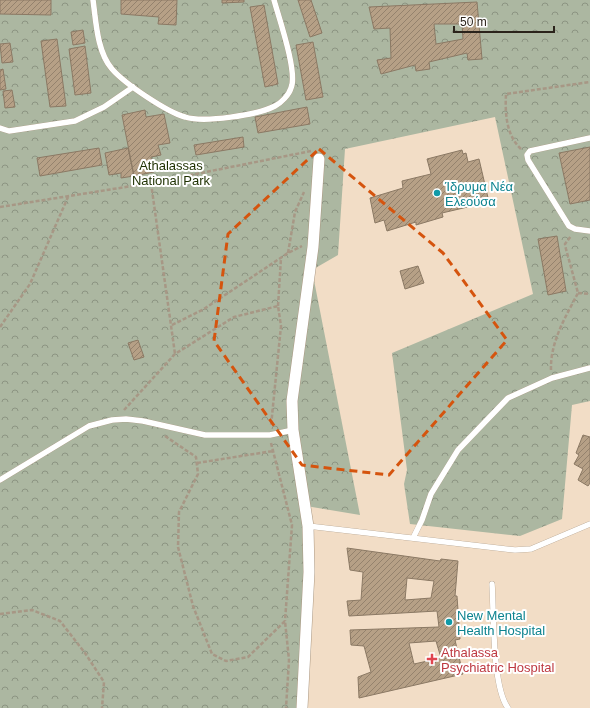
<svg xmlns="http://www.w3.org/2000/svg" width="590" height="708" viewBox="0 0 590 708" font-family="Helvetica,sans-serif">
	<defs>
		<pattern id="park-crowns" width="20" height="18" patternUnits="userSpaceOnUse"><rect width="20" height="18" fill="#acb7a1"/><path d="M2 6a3 3 0 1 1 6 0M12 15a3 3 0 1 1 6 0" fill="none" stroke="#8c9482"/></pattern>
		<pattern id="building-hatch" width="6" height="6" patternUnits="userSpaceOnUse"><rect width="6" height="6" fill="#b6a086"/><path d="M-1 1l2-2M0 6l6-6M5 7l2-2" fill="none" stroke="#94826d"/></pattern>
	</defs>
	<rect width="100%" height="100%" fill="#f2ddc6"/>
	<path fill="url(#park-crowns)" d="M 0,0 L 590,0 L 590,401 L 572,405 L 562,519 L 520,536 L 410,524 L 404,484 L 407,470 L 392,353 L 533,294 L 495,117 L 345,149 L 338,255 L 312,270 L 360,515 L 306,506 L 305,708 L 0,708 Z"/>
	<path fill="url(#building-hatch)" stroke="#8b7964" fill-rule="evenodd" d="M 0,0 L 51,0 L 51,15 L 0,14 Z
		M 121,0 L 177,0 L 176,25 L 158,24 L 159,17 L 121,14 Z
		M 222,0 L 244,0 L 244,2 L 222,3 Z
		M 298,0 L 311,0 L 322,33 L 310,37 Z
		M 477,2 L 482,59 L 468,60 L 467,53 L 429,62 L 430,69 L 416,71 L 415,65 L 381,74 L 377,60 L 391,58 L 390,28 L 374,29 L 369,7 ZM 434,24 L 462,24 L 463,39 L 436,44 Z
		M 264,5 L 278,84 L 265,87 L 250,7 Z
		M 83,30 L 85,43 L 73,45 L 71,32 Z
		M 57,39 L 66,106 L 50,107 L 41,41 Z
		M 313,42 L 323,97 L 306,100 L 296,45 Z
		M 10,43 L 13,62 L 2,63 L 0,44 Z
		M 85,46 L 91,93 L 75,95 L 69,49 Z
		M 3,69 L 6,89 L 0,90 L 0,70 Z
		M 12,90 L 15,107 L 5,108 L 3,91 Z
		M 307,107 L 310,124 L 258,133 L 255,117 Z
		M 145,110 L 146,117 L 164,114 L 170,143 L 158,145 L 161,155 L 151,157 L 154,172 L 134,176 L 122,115 Z
		M 243,137 L 244,147 L 196,155 L 194,145 Z
		M 590,147 L 590,200 L 570,204 L 559,153 Z
		M 99,148 L 102,165 L 40,176 L 37,158 Z
		M 128,148 L 134,176 L 121,178 L 121,173 L 109,175 L 105,153 Z
		M 462,150 L 463,154 L 466,153 L 468,162 L 479,159 L 489,202 L 442,213 L 443,217 L 416,225 L 416,222 L 387,231 L 384,220 L 375,223 L 370,198 L 403,188 L 402,181 L 431,174 L 427,159 Z
		M 557,236 L 566,291 L 548,295 L 538,239 Z
		M 418,266 L 424,283 L 405,289 L 400,271 Z
		M 138,340 L 144,357 L 134,360 L 128,343 Z
		M 583,435 L 590,437 L 590,483 L 588,486 L 578,480 L 583,469 L 574,464 L 579,455 L 576,453 Z
		M 347,548 L 440,561 L 441,559 L 458,561 L 455,596 L 457,596 L 460,639 L 455,640 L 463,674 L 359,698 L 358,677 L 371,672 L 364,646 L 351,645 L 350,630 L 439,627 L 437,611 L 349,616 L 347,601 L 361,600 L 363,572 L 350,570 ZM 407,578 L 434,581 L 431,598 L 405,600 ZM 436,641 L 441,658 L 414,664 L 409,643 Z"/>
	<g fill="none" stroke-linecap="round" stroke-linejoin="round">
		<defs>
			<path id="service" d="M 93,0 C 96,21 97,52 112,69 C 125,84 167,112 185,117 C 204,123 258,115 275,106 C 281,103 289,95 291,88 C 298,73 279,18 274,0
				M 0,128 L 9,131 L 75,121 L 104,107 L 133,87
				M 590,138 L 530,151 L 527,155 L 528,160 L 569,226 L 575,229 L 590,231
				M 0,480 L 89,426 L 112,420 L 126,419 L 143,421 L 205,435 L 270,435 L 293,430
				M 308,526 L 515,550 L 531,549 L 590,524
				M 413,538 L 422,520 L 431,494 L 458,450 L 508,398 L 552,378 L 590,368
				M 492,584 C 494,613 492,687 508,708"/>
			<path id="minor" d="M 302,708 L 309,572 L 308,526 L 293,430 L 292,401 L 313,247 L 319,159"/>
		</defs>
		<use href="#service" stroke="#ab9882" stroke-width="6"/>
		<use href="#minor" stroke="#ab9882" stroke-width="12"/>
		<path stroke="#a79785" stroke-width="2.5" stroke-dasharray="4 2" stroke-linecap="butt" d="M 521,149 C 506,135 505,113 506,94 L 590,82
			M 151,183 L 175,354
			M 0,207 L 151,183 L 311,151
			M 288,253 L 295,212 L 304,192
			M 578,293 L 590,294
			M 278,306 L 281,258
			M 172,325 L 204,309 L 288,253 L 302,246
			M 0,327 L 30,284 L 68,197
			M 551,370 C 550,342 566,316 578,293 L 566,249 L 565,244 L 571,236
			M 124,410 L 175,354 L 234,317 L 278,306 L 281,326 L 271,426
			M 165,436 L 196,457 L 198,474 L 179,512 L 178,547 L 193,606 L 212,654 L 226,661 L 248,657 L 285,621 L 289,660 L 286,708
			M 271,443 L 292,525 L 285,621
			M 197,463 L 273,451
			M 0,614 L 32,610 L 60,621 L 85,653 L 104,682 L 102,708"/>
		<use href="#service" stroke="#fff" stroke-width="5.5"/>
		<use href="#minor" stroke="#fff" stroke-width="11"/>
	</g>
	<path fill="none" stroke="#d5540e" stroke-width="3" stroke-dasharray="8 5" stroke-linejoin="round" d="M 319,149 L 443,253 L 507,340 L 389,475 L 302,465 L 214,341 L 228,234 Z"/>
	<g fill="#0f9aa8" stroke="#fff" stroke-width="1.5">
		<circle cx="437" cy="193" r="4"/>
		<circle cx="449" cy="622" r="4"/>
	</g>
	<path fill="#e0444e" stroke="#fff" stroke-width="1.5" d="M430 653h4v4h4v4h-4v4h-4v-4h-4v-4h4z"/>
	<g text-anchor="middle" dominant-baseline="central" stroke-width="4" stroke-linejoin="round" paint-order="stroke">
		<g font-size="13" fill="#1e3001" stroke="#fff">
			<text x="171" y="165">Athalassas<tspan x="171" dy="15">National Park</tspan></text>
		</g>
		<g font-size="13" fill="#0d838f" stroke="#fff" text-anchor="start">
			<text x="445" y="186">Ίδρυμα Νέα<tspan x="445" dy="15">Ελεούσα</tspan></text>
			<text x="457" y="615">New Mental<tspan x="457" dy="15">Health Hospital</tspan></text>
		</g>
		<g font-size="13" fill="#be3a42" stroke="#fff" text-anchor="start">
			<text x="441" y="652">Athalassa<tspan x="441" dy="15">Psychiatric Hospital</tspan></text>
		</g>
	</g>
	<path d="M454 26v6h100v-6" fill="none" stroke="#2b231b" stroke-width="2"/>
	<text x="460" y="26" font-size="12" fill="#2b231b" stroke="#ffffff" stroke-width="3" paint-order="stroke">50 m</text>
</svg>
